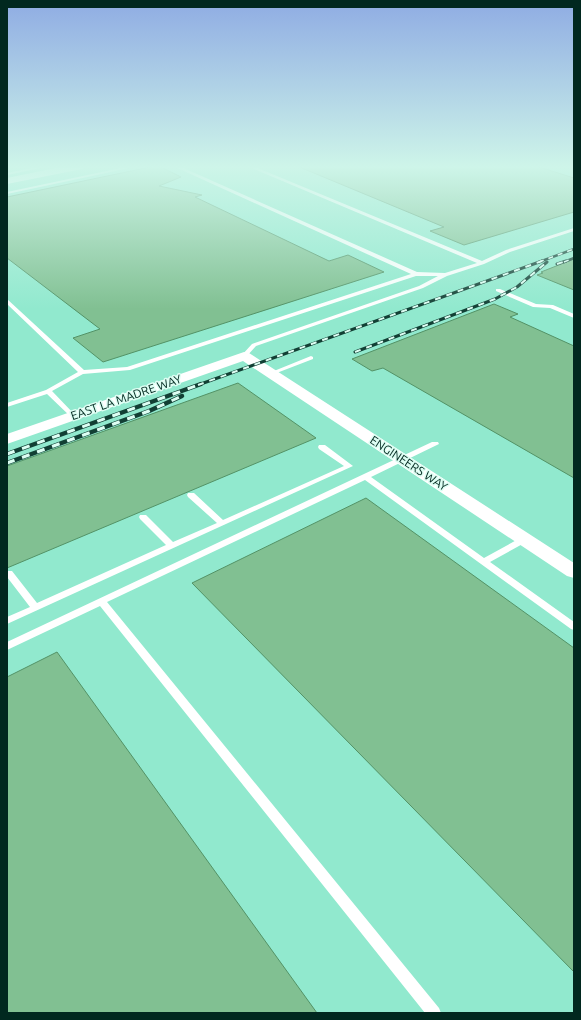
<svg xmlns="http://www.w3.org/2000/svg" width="581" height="1020" viewBox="0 0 581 1020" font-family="Ubuntu,sans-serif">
	<rect width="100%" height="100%" fill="#91e9ce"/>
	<path fill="#81c092" stroke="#539266" d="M 155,166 L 159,166 L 181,177 L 159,186 L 202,195 L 195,197 L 329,261 L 348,255 L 384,272 L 103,362 L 73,338 L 100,329 L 7,258 L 7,197 Z
		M 297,166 L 536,166 L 574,178 L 574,212 L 464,245 L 430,231 L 444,227 Z
		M 574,259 L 574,290 L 537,275 L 543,273 L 541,272 Z
		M 494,304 L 518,314 L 510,317 L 574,346 L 574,478 L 383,368 L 372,371 L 352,359 Z
		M 238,383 L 316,438 L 7,568 L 7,466 Z
		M 366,498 L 574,648 L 574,972 L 192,583 Z
		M 57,652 L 317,1013 L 7,1013 L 7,677 Z"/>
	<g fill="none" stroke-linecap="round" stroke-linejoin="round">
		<path fill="#fff" fill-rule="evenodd" d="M 41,166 L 50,166 L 7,175 L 7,173 Z
			M 130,166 L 139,166 L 7,194 L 7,192 Z
			M 173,166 L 179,166 L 417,272 L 445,273 L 477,263 L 247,166 L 253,166 L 482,261 L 506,250 L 574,228 L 574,231 L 510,252 L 484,264 L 447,276 L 423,288 L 256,346 L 246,357 L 242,357 L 241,356 L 252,344 L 419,286 L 438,276 L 416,276 L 130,370 L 83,374 L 52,391 L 75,415 L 76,416 L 75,417 L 71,417 L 47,394 L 7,407 L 7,403 L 46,390 L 78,372 L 7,304 L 7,299 L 84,370 L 127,367 L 411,274 Z
			M 496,289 L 500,289 L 536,304 L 553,305 L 574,314 L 574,318 L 550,308 L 533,307 L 496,291 Z
			M 311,356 L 313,357 L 313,359 L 274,374 L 272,375 L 269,373 Z
			M 432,442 L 438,442 L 439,444 L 371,477 L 484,558 L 522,537 L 528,537 L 529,539 L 528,541 L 490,562 L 574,622 L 574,630 L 571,629 L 365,480 L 107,602 L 439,1008 L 441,1013 L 425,1013 L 100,606 L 7,650 L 7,642 Z
			M 319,445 L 325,445 L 353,466 L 7,624 L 7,617 L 30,607 L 7,577 L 7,571 L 12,571 L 37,603 L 166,545 L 140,519 L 139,517 L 140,515 L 146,515 L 173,542 L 217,523 L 188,497 L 187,495 L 188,493 L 194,493 L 223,520 L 344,466 L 319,449 L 318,447 Z"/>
		<path fill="#fff" fill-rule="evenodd" d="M 244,352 L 249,353 L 574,563 L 574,578 L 567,576 L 243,361 L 7,444 L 7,434 Z"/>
		<path fill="#fff" fill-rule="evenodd" d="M 65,166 L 87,166 L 82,169 L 7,184 L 7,178 Z"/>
		<defs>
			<path id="rail-far2" d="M 539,262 L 574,249
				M 564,262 L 574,258"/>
			<path id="rail-far1" d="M 557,264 L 566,261
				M 355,352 L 495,299 L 517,287 L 547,262
				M 198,385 L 542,261"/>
			<path id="rail" d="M 7,454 L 201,384
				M 7,463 L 149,411 L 182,396"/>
		</defs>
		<use href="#rail-far2" stroke="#123f34" stroke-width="2.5"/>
		<use href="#rail-far1" stroke="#123f34" stroke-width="3"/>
		<use href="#rail" stroke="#123f34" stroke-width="4.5"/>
		<use href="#rail-far2" stroke="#ddfef3" stroke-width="1.5" stroke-dasharray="5" stroke-linecap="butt"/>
		<use href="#rail-far1" stroke="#ddfef3" stroke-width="2" stroke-dasharray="6" stroke-linecap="butt"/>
		<use href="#rail" stroke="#ddfef3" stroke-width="3" stroke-dasharray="8" stroke-linecap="butt"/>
	</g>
	<linearGradient id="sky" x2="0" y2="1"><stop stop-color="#8face3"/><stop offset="0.54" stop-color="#cef5e9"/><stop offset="1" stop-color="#cef5e9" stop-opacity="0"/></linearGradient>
	<rect width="581" height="309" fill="url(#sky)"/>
	<g text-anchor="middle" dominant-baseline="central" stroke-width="3" stroke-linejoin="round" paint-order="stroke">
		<g font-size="12" fill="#01281f" stroke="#ddfef3">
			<text transform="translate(126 397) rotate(-19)">EAST LA MADRE WAY</text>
			<text transform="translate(409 463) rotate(33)">ENGINEERS WAY</text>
		</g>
	</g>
	<rect width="581" height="1020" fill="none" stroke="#01281f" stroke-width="16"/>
</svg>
